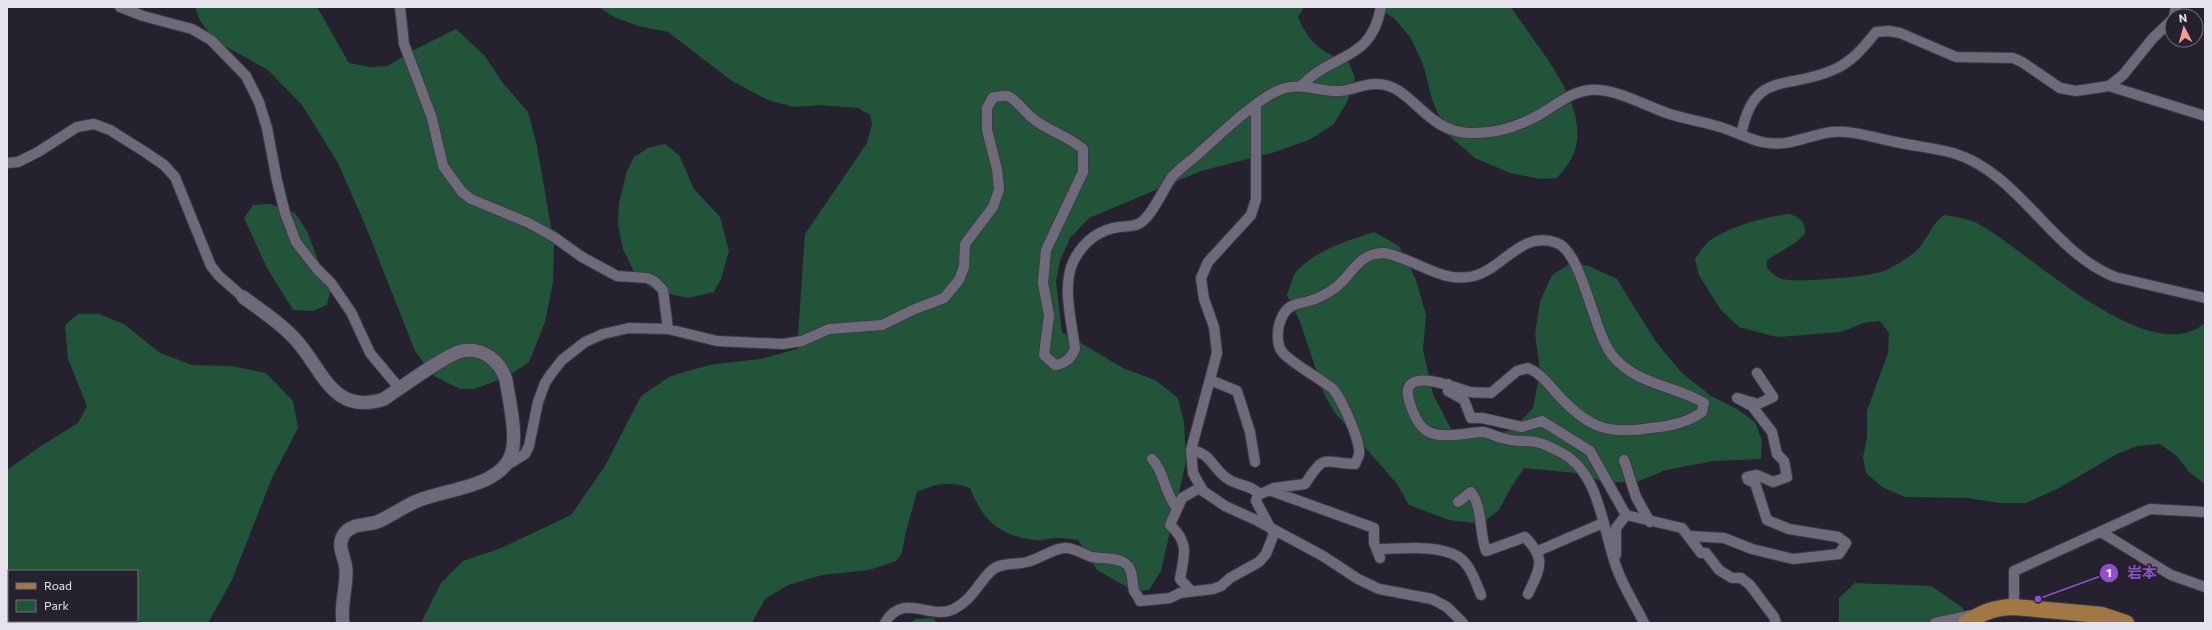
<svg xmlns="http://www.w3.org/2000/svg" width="2212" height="630" viewBox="0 0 2212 630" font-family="Commissioner,'Noto Sans JP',sans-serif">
	<rect width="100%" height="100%" fill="#25212e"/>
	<path fill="#225439" d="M 195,7 L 317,7 L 349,63 L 370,67 L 388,66 L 412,51 L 456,29 L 484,55 L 503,83 L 528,112 L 537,146 L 554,245 L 553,282 L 545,322 L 529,362 L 507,377 L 474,389 L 460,389 L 434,376 L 415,351 L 366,227 L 338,163 L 302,105 L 268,70 L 216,41 L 200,21 Z
		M 599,7 L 1304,7 L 1298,17 C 1309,44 1322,52 1349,63 L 1355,78 L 1347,102 L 1333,125 L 1309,140 L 1275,152 L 1201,171 L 1089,218 L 1070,238 L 1060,261 L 1056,282 L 1062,332 L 1123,368 L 1155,380 L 1178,398 L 1184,422 L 1186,462 L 1161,571 L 1149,590 L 1134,591 L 1097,570 L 1078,540 C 1071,539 1064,538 1057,538 C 1050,538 1042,541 1035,540 C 1000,536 983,521 970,488 C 948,481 939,483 917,492 L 905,535 L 902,553 L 896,561 L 869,570 L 822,575 L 788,585 L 765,599 L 753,621 L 754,623 L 421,623 L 441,583 L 463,561 L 499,549 L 571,515 L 605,466 L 641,396 L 671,376 L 709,365 L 760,359 L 797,349 L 805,234 L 867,143 L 872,125 L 870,115 L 858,108 L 820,105 L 794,107 L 768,100 L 732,81 L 668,32 L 638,26 L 614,17 Z
		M 1375,7 L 1511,7 C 1533,42 1583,96 1577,140 C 1576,155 1566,168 1557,178 L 1540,179 L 1510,173 L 1475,158 L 1446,133 L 1432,99 L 1423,64 L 1410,37 L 1394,18 Z
		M 665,144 L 679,155 L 694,189 L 720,217 L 729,251 L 721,279 L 714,292 L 688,298 L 656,291 L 637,278 L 623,249 L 618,224 L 619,203 L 627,171 L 634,157 L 648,148 Z
		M 270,204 L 295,213 L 307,231 L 330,292 L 327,305 L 313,311 L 293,310 L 267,268 L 244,218 L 253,205 Z
		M 1790,214 C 1802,219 1805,221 1805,234 L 1795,243 L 1767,260 L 1767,268 C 1772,273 1775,277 1782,279 C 1796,283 1861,277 1877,273 C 1890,270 1903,261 1914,253 C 1927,242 1930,225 1944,215 C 1957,217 1971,219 1982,226 C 2030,253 2150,371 2205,323 L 2205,484 L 2189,472 L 2177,456 L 2160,444 L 2137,446 L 2117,454 L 2059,488 L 2026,503 L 2000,503 L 1967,498 L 1905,497 L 1882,487 L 1866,473 L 1863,457 L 1867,437 L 1867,411 L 1888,353 L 1889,333 L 1880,321 L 1864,323 L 1841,332 L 1777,337 L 1739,327 L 1721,310 L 1699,275 L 1695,259 C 1699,254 1702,248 1706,244 C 1723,228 1768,216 1790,214 Z
		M 1374,232 L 1399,246 L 1416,280 L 1426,315 L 1423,350 L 1433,394 L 1451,429 L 1472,438 L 1512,430 L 1533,408 L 1540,371 L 1535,333 L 1540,302 L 1552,275 L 1571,263 L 1589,266 L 1617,279 L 1656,342 L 1682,373 L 1711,396 L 1737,409 L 1755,422 L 1762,440 L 1761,459 L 1713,461 L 1666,470 L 1639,481 L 1608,483 L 1576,473 L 1524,468 L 1510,489 L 1499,510 L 1481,524 L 1449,520 L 1409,505 L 1397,484 L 1335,413 L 1325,396 L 1299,319 L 1287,295 C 1290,288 1292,277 1296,272 C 1316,250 1346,241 1374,232 Z
		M 78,314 L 99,314 L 124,324 L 160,353 L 192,365 L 231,366 L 266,373 L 293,401 L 298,428 L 272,478 L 232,580 L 208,623 L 145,623 L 137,620 L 137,571 L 9,571 L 9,590 L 7,589 L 7,470 L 41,446 L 78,423 L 87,406 L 68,359 L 65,325 Z
		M 1855,583 L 1931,586 L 1963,608 L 1965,623 L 1839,623 L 1839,598 Z
		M 934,618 L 936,623 L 908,623 L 916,619 Z"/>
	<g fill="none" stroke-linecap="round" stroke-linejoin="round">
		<defs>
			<path id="minor" d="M 120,7 L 143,16 L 192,29 L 211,40 L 246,76 L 259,102 L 267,128 L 277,181 L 285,213 L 296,242 L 317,269 L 331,283 L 351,312 L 370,353 L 400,389
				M 400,7 L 404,44 L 432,118 L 443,166 L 462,192 L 471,199 L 529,223 L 554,237 L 582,257 L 617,276 L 647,278 L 654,281 L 663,290 L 668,329
				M 2174,16 L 2176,7
				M 1302,85 C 1334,52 1371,62 1381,7
				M 2109,86 L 2205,116
				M 1256,106 L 1256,199 L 1251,215 L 1208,262 L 1201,278 L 1204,299 L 1214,327 L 1217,353 L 1191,450 L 1193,473 L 1203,491 L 1225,506 L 1256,520 L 1323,556 L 1358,579 L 1379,589 L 1432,599 L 1447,607 L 1463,623
				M 1741,135 C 1754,69 1785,91 1833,70 C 1852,62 1864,47 1876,32 L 1889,31 L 1900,33 L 1956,57 L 2013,58 L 2022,62 L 2060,88 L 2076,91 L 2109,86 L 2123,75 L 2153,38 L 2172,20
				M 7,163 L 18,162 L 38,152 L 77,127 L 94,124 L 110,130 L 145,152 L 164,165 L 175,177 L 211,266 L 219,276 L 243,297
				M 1210,380 L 1237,391 L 1250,432 L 1255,462
				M 1448,384 L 1448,391 L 1464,400 L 1471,418 L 1482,418 L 1522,427 L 1542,421 L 1590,451 L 1626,515
				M 1191,450 C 1211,454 1210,464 1224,476 C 1234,486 1251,484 1259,494
				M 1152,459 C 1165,472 1164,493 1177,508
				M 1624,460 L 1636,497 L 1650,522
				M 504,467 L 525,454 L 529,446 L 538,402 L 545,383 L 551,374 L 562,360 L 585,342 L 603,334 L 629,328 L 668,329 L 717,341 L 783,344 L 802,341 L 829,329 L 882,325 L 915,309 L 944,298 L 959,280 L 964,267 L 965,244 L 993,207 L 999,190 L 997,169 L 987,130 L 987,108 L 993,97 C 997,97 1004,95 1008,96 C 1018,101 1023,110 1031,117 C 1047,131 1067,135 1083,149 L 1083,172 L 1046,250 L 1043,283 L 1049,315 L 1044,355 L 1055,365 C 1065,364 1071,359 1075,349 C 1072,322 1061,285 1074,260 C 1084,241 1099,230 1119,227 C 1125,226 1133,227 1138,224 C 1151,219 1163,189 1172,177 C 1179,169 1188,163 1196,156 C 1216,138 1258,97 1282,89 C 1302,82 1319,92 1339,91 C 1352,91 1363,83 1377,84 C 1412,84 1425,133 1471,133 C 1496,134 1517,127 1539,115 C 1556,105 1570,92 1590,90 C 1614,88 1642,104 1664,112 C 1682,119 1702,121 1720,127 C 1734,131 1748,139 1762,142 C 1787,148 1808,135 1832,132 C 1852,130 1875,138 1896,142 C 1914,146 1934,148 1953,153 C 2020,173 2050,251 2115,277 L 2205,298
				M 1269,490 L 1374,528 L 1374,543 L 1380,558
				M 1458,502 L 1471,492 C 1483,508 1479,532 1486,551 L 1525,537 C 1547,560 1540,568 1528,594
				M 1271,529 L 1256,501 L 1258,495 L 1274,488 L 1305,484 C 1326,452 1322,463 1355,464 C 1356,461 1358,458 1359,455 C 1361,441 1342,400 1333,389 C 1321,379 1293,364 1283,353 C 1277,346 1277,334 1279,325 C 1281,318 1284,311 1290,307 C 1296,303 1303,303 1309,301 C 1317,299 1328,293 1335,288 C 1352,275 1358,254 1382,253 C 1387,253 1393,255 1398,257 C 1423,265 1446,283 1474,276 C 1504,268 1521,230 1557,243 C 1582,252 1594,333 1612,355 C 1635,384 1672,385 1702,402 L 1704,403 L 1702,412 C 1687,423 1670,426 1651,428 C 1608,435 1589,428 1559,396 C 1549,385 1542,374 1528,368 L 1517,371 L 1491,393 C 1485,392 1477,393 1470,392 C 1456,388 1399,364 1409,400 C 1419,435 1431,438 1465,434 C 1470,433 1477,432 1483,432 C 1490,433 1498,438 1506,439 C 1516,442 1526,440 1536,442 C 1543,443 1552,448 1558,451 C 1600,470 1602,528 1616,566 C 1623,587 1635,604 1644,623
				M 2101,532 L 2171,575 L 2205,587
				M 1688,536 L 1724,538 L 1752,549 L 1793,559 L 1839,554 L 1846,543 L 1838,537 L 1789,529 L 1767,520 L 1755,483 L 1748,480 L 1747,477 L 1757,475 L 1773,482 L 1787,477 L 1784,461 L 1777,454 L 1772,432 L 1752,406 L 1737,398 L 1758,404 L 1773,397 L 1757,373
				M 1377,549 C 1402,549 1435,544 1457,556 C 1470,563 1476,583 1481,595
				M 1538,551 L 1603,523
				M 1616,555 L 1616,528 L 1626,515 L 1682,528 L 1701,553 L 1706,553 L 1719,570 L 1732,578 L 1741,578 L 1750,585 L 1774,617 L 1776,623
				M 1191,591 L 1180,579 C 1184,555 1190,543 1170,525 L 1182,498 L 1201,487
				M 2014,607 L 2014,571 L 2150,509 L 2205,512
				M 885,623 C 903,591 931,621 954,609 C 973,599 978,583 992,570 C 1001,562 1016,565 1027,562 C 1039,559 1056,547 1066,548 C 1075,548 1084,555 1092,557 C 1102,559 1120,557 1127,565 C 1133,570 1132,583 1134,591 C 1136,594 1139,597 1140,601 L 1170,598 L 1180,593 L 1213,589 L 1221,586 L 1230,578 L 1259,562 L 1266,554 L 1275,531
				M 1935,623 L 1972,615"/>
			<path id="tertiary" d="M 243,297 C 260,310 281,323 295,339 C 323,369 332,416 384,399 C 399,389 448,353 462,351 C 483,347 500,361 506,380 C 509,400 518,436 511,455 C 500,487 445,489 417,501 C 403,507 391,516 377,522 C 365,526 352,523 344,534 C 336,547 345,556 346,569 C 347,587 340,605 343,623"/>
			<path id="primary" d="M 1966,623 C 1981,613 1995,607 2014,607 L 2102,615 L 2126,623"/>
		</defs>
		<use href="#minor" stroke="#3e3b45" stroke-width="12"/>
		<use href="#tertiary" stroke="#3e3b45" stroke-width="15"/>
		<use href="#primary" stroke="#3e3b45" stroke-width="18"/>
		<use href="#minor" stroke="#6f6a79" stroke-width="10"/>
		<use href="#tertiary" stroke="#6f6a79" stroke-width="13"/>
		<use href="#primary" stroke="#a17844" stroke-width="16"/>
	</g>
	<path fill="none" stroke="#9051c8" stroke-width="1.5" d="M2038 599L2109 573"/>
	<g fill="#9051c8" stroke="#25212e" stroke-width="1.5">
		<circle cx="2038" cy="599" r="4"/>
		<circle cx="2109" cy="573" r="10"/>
	</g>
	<g font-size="12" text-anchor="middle" font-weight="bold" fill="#fff">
		<text x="2109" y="577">1</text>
	</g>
	<g font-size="15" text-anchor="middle" font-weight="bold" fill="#9051c8" stroke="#25212e" stroke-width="3" stroke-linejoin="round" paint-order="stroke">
		<text x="2142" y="578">岩本</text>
	</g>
	<rect width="2212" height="630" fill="none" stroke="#e6e3ec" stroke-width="16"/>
	<rect x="8" y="570" width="130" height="52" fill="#25212e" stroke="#726f7a"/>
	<rect x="16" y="583" width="20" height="6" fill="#a17844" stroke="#726f7a"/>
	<text x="44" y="590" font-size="12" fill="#e6e3ec">Road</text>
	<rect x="16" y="600" width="20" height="12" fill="#225439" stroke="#726f7a"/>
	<text x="44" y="610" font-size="12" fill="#e6e3ec">Park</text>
	<g transform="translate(2184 28) rotate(354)"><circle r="19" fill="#25212e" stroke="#726f7a"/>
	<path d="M0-3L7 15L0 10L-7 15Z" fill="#f59c96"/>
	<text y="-6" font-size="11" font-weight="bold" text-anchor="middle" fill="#e6e3ec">N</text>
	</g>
</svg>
